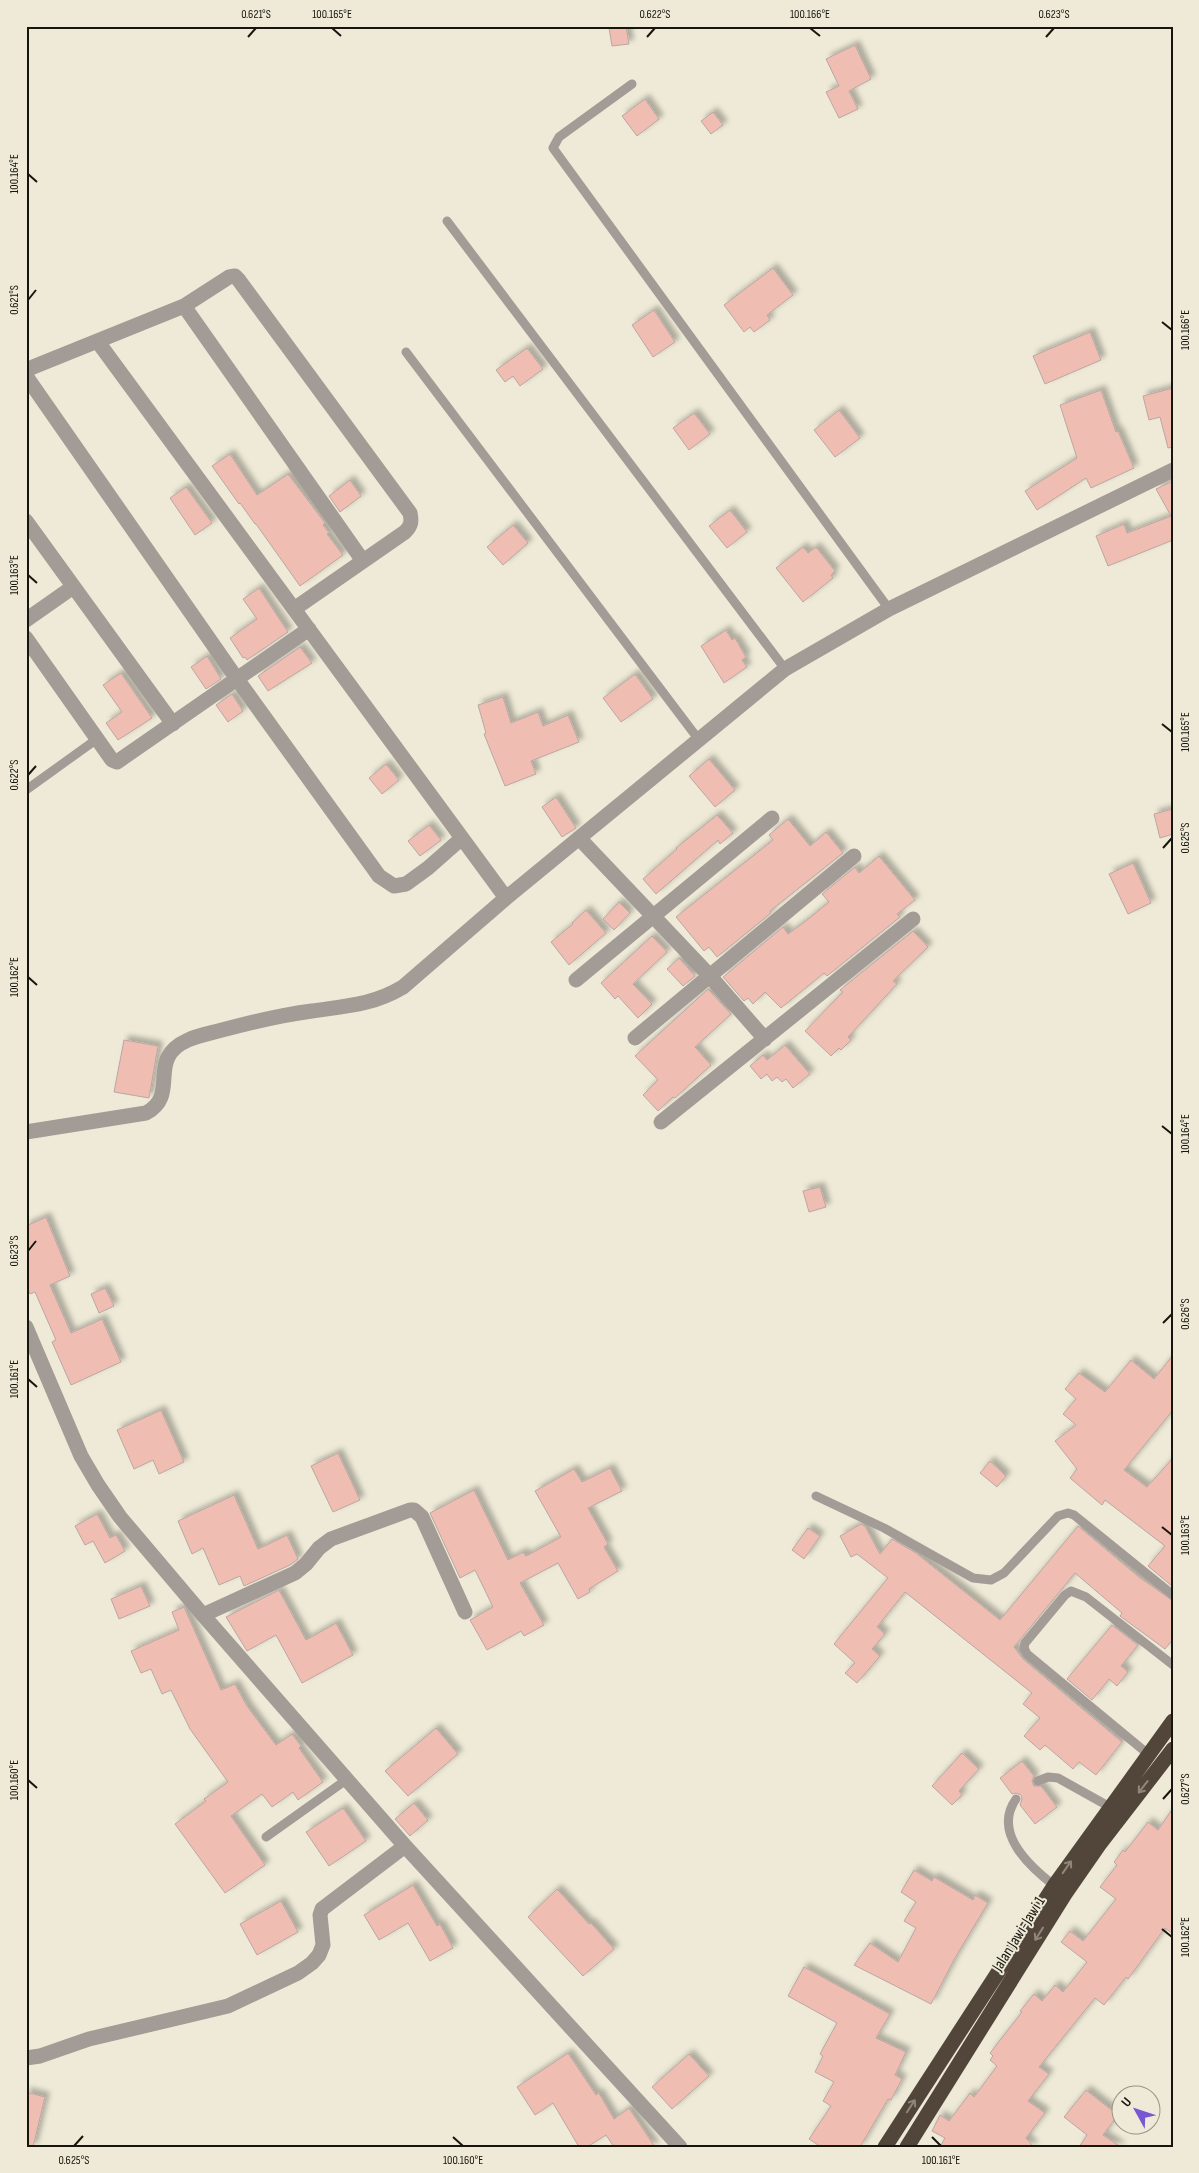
<svg xmlns="http://www.w3.org/2000/svg" width="1199" height="2173" viewBox="0 0 1199 2173" font-family="'Sofia Sans Condensed',sans-serif">
	<defs>
		<filter id="shadow"><feDropShadow dx="4.5" dy="-4.5" stdDeviation="2.5" flood-color="#0004"/></filter>
	</defs>
	<rect width="100%" height="100%" fill="#eeead7"/>
	<path fill="#efbdb1" stroke="#bba6a2" filter="url(#shadow)" d="M 626,26 L 629,44 L 612,46 L 609,28 Z
		M 855,45 L 871,79 L 849,91 L 858,109 L 839,118 L 826,92 L 839,86 L 826,59 Z
		M 645,99 L 659,119 L 637,136 L 622,116 Z
		M 713,112 L 723,125 L 711,134 L 701,121 Z
		M 773,268 L 793,295 L 767,315 L 770,320 L 754,332 L 750,327 L 744,332 L 724,305 Z
		M 654,310 L 675,342 L 653,357 L 632,325 Z
		M 1090,332 L 1101,360 L 1045,384 L 1033,356 Z
		M 527,348 L 543,369 L 520,386 L 513,376 L 505,382 L 496,370 Z
		M 1173,388 L 1173,447 L 1168,448 L 1160,417 L 1149,420 L 1143,396 Z
		M 1101,390 L 1116,432 L 1118,431 L 1134,468 L 1091,488 L 1086,478 L 1037,510 L 1025,491 L 1077,458 L 1060,405 Z
		M 839,410 L 860,438 L 835,457 L 814,430 Z
		M 694,413 L 710,434 L 689,450 L 673,428 Z
		M 230,454 L 257,495 L 288,474 L 325,523 L 323,525 L 329,533 L 327,534 L 343,555 L 300,586 L 256,524 L 255,524 L 240,503 L 239,504 L 212,466 Z
		M 350,480 L 361,496 L 340,512 L 329,496 Z
		M 1173,481 L 1173,540 L 1108,566 L 1096,536 L 1124,524 L 1127,533 L 1171,516 L 1156,489 Z
		M 186,487 L 212,523 L 195,535 L 170,498 Z
		M 730,510 L 747,532 L 727,548 L 709,526 Z
		M 513,525 L 528,543 L 503,565 L 487,547 Z
		M 803,547 L 808,553 L 816,547 L 835,571 L 831,575 L 833,578 L 803,602 L 776,568 Z
		M 259,588 L 288,632 L 247,660 L 245,657 L 243,658 L 230,638 L 257,619 L 243,599 Z
		M 726,630 L 732,640 L 735,638 L 746,657 L 742,660 L 747,667 L 724,683 L 701,646 Z
		M 300,647 L 312,663 L 268,691 L 258,676 Z
		M 207,656 L 221,679 L 206,689 L 191,667 Z
		M 121,673 L 152,718 L 118,740 L 106,723 L 122,712 L 103,685 Z
		M 635,674 L 653,699 L 621,722 L 603,698 Z
		M 232,694 L 243,711 L 228,722 L 216,705 Z
		M 503,697 L 511,723 L 538,712 L 543,726 L 568,715 L 579,742 L 531,761 L 536,774 L 505,786 L 484,734 L 486,733 L 478,705 Z
		M 709,759 L 735,790 L 715,807 L 689,776 Z
		M 386,764 L 399,780 L 382,794 L 369,778 Z
		M 556,797 L 576,828 L 562,837 L 542,807 Z
		M 1173,809 L 1173,834 L 1160,838 L 1154,814 Z
		M 717,815 L 733,833 L 720,844 L 718,840 L 656,894 L 643,879 L 677,849 L 676,848 Z
		M 788,819 L 810,846 L 826,832 L 843,853 L 770,911 L 771,913 L 717,957 L 709,947 L 704,951 L 676,917 L 773,840 L 769,835 Z
		M 429,825 L 441,840 L 420,856 L 408,841 Z
		M 879,856 L 915,900 L 897,914 L 900,917 L 827,976 L 824,973 L 781,1008 L 765,992 L 753,1004 L 748,998 L 744,1001 L 723,977 L 783,927 L 788,934 L 807,920 L 829,902 L 822,894 L 855,867 L 859,873 Z
		M 1133,863 L 1151,903 L 1128,914 L 1109,874 Z
		M 619,902 L 630,913 L 614,930 L 603,919 Z
		M 586,910 L 606,933 L 569,965 L 551,942 L 573,924 L 572,923 Z
		M 913,931 L 928,947 L 893,981 L 897,984 L 848,1037 L 851,1040 L 841,1050 L 839,1048 L 831,1056 L 805,1031 L 843,992 L 840,990 Z
		M 652,936 L 667,952 L 633,984 L 652,1004 L 638,1018 L 618,996 L 615,999 L 601,983 Z
		M 679,958 L 695,976 L 683,986 L 667,969 Z
		M 708,989 L 731,1014 L 695,1047 L 711,1065 L 675,1098 L 673,1097 L 658,1111 L 643,1095 L 658,1080 L 635,1056 Z
		M 124,1040 L 158,1046 L 149,1098 L 114,1092 Z
		M 785,1045 L 810,1074 L 793,1088 L 786,1079 L 782,1082 L 777,1077 L 772,1081 L 767,1074 L 761,1079 L 750,1066 L 763,1055 L 767,1060 Z
		M 820,1187 L 826,1207 L 809,1212 L 803,1191 Z
		M 46,1217 L 70,1276 L 50,1285 L 71,1333 L 102,1319 L 121,1362 L 71,1385 L 52,1342 L 56,1340 L 35,1292 L 30,1294 L 26,1285 L 26,1226 Z
		M 105,1288 L 114,1306 L 99,1313 L 91,1294 Z
		M 1173,1355 L 1173,1410 L 1124,1470 L 1147,1487 L 1173,1458 L 1173,1587 L 1148,1566 L 1165,1546 L 1105,1500 L 1102,1505 L 1070,1478 L 1077,1469 L 1055,1441 L 1076,1425 L 1063,1414 L 1076,1399 L 1065,1389 L 1079,1373 L 1105,1392 L 1131,1360 L 1154,1379 Z
		M 161,1410 L 184,1462 L 159,1474 L 153,1460 L 134,1469 L 117,1430 Z
		M 338,1453 L 360,1500 L 333,1512 L 311,1466 Z
		M 990,1461 L 1006,1476 L 997,1487 L 980,1473 Z
		M 610,1468 L 622,1491 L 588,1508 L 608,1544 L 604,1547 L 618,1571 L 589,1589 L 590,1592 L 578,1599 L 558,1563 L 520,1583 L 544,1625 L 524,1636 L 521,1631 L 487,1650 L 470,1620 L 493,1607 L 475,1570 L 460,1578 L 430,1513 L 474,1490 L 508,1560 L 523,1552 L 526,1556 L 561,1537 L 535,1491 L 574,1469 L 582,1482 Z
		M 234,1495 L 258,1549 L 287,1535 L 298,1559 L 290,1565 L 244,1586 L 240,1576 L 219,1585 L 203,1548 L 192,1554 L 178,1521 Z
		M 97,1514 L 110,1538 L 116,1535 L 125,1551 L 105,1563 L 93,1541 L 85,1545 L 75,1526 Z
		M 861,1524 L 865,1526 L 880,1554 L 892,1539 L 916,1553 L 1000,1620 L 1078,1526 L 1139,1577 L 1173,1601 L 1173,1639 L 1165,1649 L 1120,1616 L 1122,1613 L 1075,1573 L 1014,1647 L 1023,1659 L 1122,1742 L 1096,1775 L 1079,1762 L 1073,1769 L 1045,1745 L 1040,1750 L 1024,1736 L 1040,1718 L 1023,1704 L 1032,1693 L 905,1592 L 877,1627 L 885,1634 L 872,1649 L 880,1656 L 857,1683 L 845,1673 L 855,1663 L 834,1644 L 888,1578 L 857,1554 L 851,1557 L 840,1536 Z
		M 808,1528 L 820,1536 L 804,1559 L 792,1550 Z
		M 141,1586 L 150,1606 L 119,1619 L 111,1599 Z
		M 279,1590 L 306,1640 L 336,1623 L 353,1655 L 302,1683 L 276,1635 L 247,1651 L 226,1617 Z
		M 184,1607 L 221,1690 L 235,1684 L 247,1706 L 276,1745 L 292,1734 L 301,1746 L 299,1748 L 323,1782 L 298,1800 L 293,1792 L 272,1807 L 262,1794 L 231,1816 L 265,1865 L 225,1893 L 175,1824 L 206,1801 L 204,1799 L 228,1782 L 190,1729 L 171,1690 L 162,1694 L 151,1669 L 141,1673 L 131,1651 L 179,1630 L 172,1612 Z
		M 1112,1625 L 1138,1645 L 1121,1666 L 1128,1672 L 1117,1686 L 1109,1679 L 1092,1700 L 1067,1679 Z
		M 436,1728 L 458,1754 L 408,1796 L 385,1771 Z
		M 962,1753 L 979,1769 L 959,1791 L 962,1795 L 952,1805 L 932,1786 Z
		M 1022,1761 L 1034,1776 L 1032,1781 L 1034,1786 L 1041,1786 L 1057,1807 L 1035,1824 L 1020,1805 L 1022,1799 L 1021,1795 L 1016,1793 L 1012,1794 L 1000,1778 Z
		M 414,1803 L 428,1820 L 410,1836 L 395,1819 Z
		M 343,1808 L 366,1841 L 329,1866 L 306,1832 Z
		M 1173,1808 L 1173,1934 L 1165,1928 L 1128,1979 L 1126,1977 L 1104,2005 L 1095,1998 L 1039,2067 L 1049,2074 L 1028,2101 L 1045,2113 L 1026,2138 L 1034,2147 L 940,2147 L 945,2138 L 932,2131 L 940,2115 L 949,2121 L 970,2093 L 974,2097 L 997,2066 L 990,2060 L 993,2056 L 990,2053 L 1022,2012 L 1020,2011 L 1034,1994 L 1042,2001 L 1055,1985 L 1063,1992 L 1087,1962 L 1061,1942 L 1070,1931 L 1083,1941 L 1116,1899 L 1100,1887 L 1117,1865 L 1114,1862 L 1123,1850 L 1125,1852 L 1148,1822 L 1158,1830 Z
		M 914,1870 L 932,1881 L 934,1877 L 973,1900 L 975,1895 L 988,1903 L 955,1958 L 931,2004 L 854,1965 L 870,1943 L 898,1962 L 916,1928 L 904,1921 L 916,1902 L 901,1892 Z
		M 413,1885 L 437,1926 L 440,1924 L 453,1948 L 430,1961 L 408,1923 L 379,1940 L 364,1915 Z
		M 557,1889 L 589,1924 L 591,1923 L 614,1949 L 583,1976 L 528,1917 Z
		M 281,1901 L 298,1932 L 257,1955 L 240,1924 Z
		M 804,1967 L 890,2014 L 876,2038 L 906,2052 L 895,2075 L 902,2079 L 891,2100 L 888,2099 L 860,2147 L 821,2147 L 809,2139 L 831,2106 L 823,2101 L 834,2082 L 815,2072 L 823,2056 L 820,2054 L 837,2023 L 788,1996 Z
		M 568,2053 L 596,2095 L 599,2093 L 614,2119 L 629,2108 L 655,2147 L 614,2147 L 606,2135 L 587,2147 L 579,2147 L 553,2103 L 535,2115 L 517,2087 Z
		M 689,2054 L 709,2076 L 672,2109 L 652,2087 Z
		M 1086,2090 L 1118,2115 L 1103,2135 L 1121,2147 L 1079,2147 L 1087,2135 L 1064,2117 Z
		M 26,2092 L 45,2097 L 33,2147 L 26,2147 Z"/>
	<g fill="none" stroke-linecap="round" stroke-linejoin="round">
		<path stroke="#a29b96" stroke-width="9" d="M 632,84 L 559,137 L 553,148 L 889,609
			M 447,221 L 785,669
			M 406,352 L 699,740
			M 26,790 L 97,739
			M 816,1496 L 884,1528 L 973,1578 L 991,1580 L 1004,1573 L 1058,1516 L 1068,1513 L 1074,1515 L 1173,1595
			M 1148,1754 L 1027,1654 L 1024,1648 L 1025,1643 L 1065,1595 L 1071,1591 L 1086,1597 L 1173,1665
			M 1038,1781 L 1048,1777 L 1058,1778 L 1110,1807
			M 1016,1799 C 992,1833 1030,1867 1056,1887
			M 266,1837 L 346,1780"/>
		<path stroke="#a29b96" stroke-width="15" d="M 184,306 L 363,561
			M 98,342 L 506,898
			M 26,375 L 29,369 L 33,367 L 184,306 L 229,277 L 235,276 L 238,279 L 410,513 C 412,522 411,526 405,532 L 294,609
			M 26,376 L 237,679 L 379,876 L 394,886 L 406,884 L 428,868 L 462,838
			M 26,521 L 173,724
			M 26,620 L 73,587
			M 26,638 L 112,760 L 117,762 L 309,629
			M 579,838 L 709,975 L 765,1039
			M 576,980 L 772,818
			M 635,1038 L 854,856
			M 661,1122 L 913,919
			M 26,1132 L 146,1113 C 181,1094 145,1059 188,1040 C 199,1035 211,1033 222,1030 C 252,1022 281,1015 312,1011 C 346,1006 373,1005 403,987 L 506,898 L 785,669 L 889,609 L 1173,470
			M 26,1327 L 81,1456 L 98,1485 L 120,1517 L 203,1615 L 405,1846 L 680,2147
			M 203,1615 L 295,1573 L 306,1564 L 319,1548 L 331,1539 L 410,1510 L 414,1510 L 422,1517 L 465,1612
			M 26,2058 L 40,2056 L 89,2039 L 228,2006 L 298,1973 L 312,1963 L 319,1955 L 323,1945 L 320,1915 L 322,1909 L 405,1846"/>
		<path stroke="#52453a" stroke-width="15" d="M 885,2147 L 1054,1886 L 1173,1721
			M 907,2147 L 1065,1894 L 1099,1845 L 1173,1749"/>
	</g>
	<defs><path id="oneway-shaft" d="M-6 0H5M1.5-3L5.5 0L1.5 3" fill="none" stroke-width="1.6" stroke-linecap="round" stroke-linejoin="round" transform="scale(1.25)"/></defs>
	<g stroke="#908779">
		<use href="#oneway-shaft" transform="translate(1143 1787) rotate(128)"/>
		<use href="#oneway-shaft" transform="translate(1067 1867) rotate(-55)"/>
		<use href="#oneway-shaft" transform="translate(1039 1934) rotate(122)"/>
		<use href="#oneway-shaft" transform="translate(911 2106) rotate(-57)"/>
	</g>
	<path fill="none" stroke="#16150e" stroke-width="2" d="M 332,28 L 341,36M 810,28 L 820,36M 248,37 L 256,28M 647,37 L 655,28M 1046,37 L 1054,28M 28,174 L 37,182M 28,300 L 36,290M 1162,322 L 1172,330M 28,575 L 37,583M 1162,724 L 1172,732M 28,775 L 36,766M 1163,848 L 1172,838M 28,977 L 37,985M 1162,1126 L 1172,1134M 28,1251 L 36,1241M 1163,1323 L 1172,1314M 28,1379 L 37,1387M 1162,1527 L 1172,1535M 28,1780 L 37,1788M 1163,1799 L 1172,1789M 1162,1929 L 1172,1937M 453,2137 L 463,2146M 932,2137 L 941,2146M 74,2146 L 83,2136"/>
	<g text-anchor="middle" dominant-baseline="central" stroke-width="4" stroke-linejoin="round" paint-order="stroke">
		<g font-size="16" fill="#16150e" stroke="#eeead7">
			<text transform="translate(1019 1934) rotate(-58)">Jalan Jawi-Jawi 1</text>
		</g>
	</g>
	<rect width="1199" height="2173" fill="none" stroke="#eeead7" stroke-width="55"/>
	<g transform="translate(1136 2110) rotate(310)"><circle r="24" fill="#eeead7" stroke="#989587"/>
	<path d="M0-4L9 19L0 12L-9 19Z" fill="#7858d2"/>
	<text y="-8" font-size="14" font-weight="bold" text-anchor="middle" fill="#16150e">U</text>
	</g>
	<rect x="28" y="28" width="1144" height="2118" fill="none" stroke="#16150e" stroke-width="2"/>
	<g font-size="12" text-anchor="middle" fill="#16150e">
		<text x="256" y="18">0.621°S</text>
		<text x="332" y="18">100.165°E</text>
		<text x="655" y="18">0.622°S</text>
		<text x="810" y="18">100.166°E</text>
		<text x="1054" y="18">0.623°S</text>
		<text transform="translate(14 174) rotate(-90)" y="4">100.164°E</text>
		<text transform="translate(14 300) rotate(-90)" y="4">0.621°S</text>
		<text transform="translate(1185 330) rotate(-90)" y="4">100.166°E</text>
		<text transform="translate(14 575) rotate(-90)" y="4">100.163°E</text>
		<text transform="translate(1185 732) rotate(-90)" y="4">100.165°E</text>
		<text transform="translate(14 775) rotate(-90)" y="4">0.622°S</text>
		<text transform="translate(1185 838) rotate(-90)" y="4">0.625°S</text>
		<text transform="translate(14 977) rotate(-90)" y="4">100.162°E</text>
		<text transform="translate(1185 1134) rotate(-90)" y="4">100.164°E</text>
		<text transform="translate(14 1251) rotate(-90)" y="4">0.623°S</text>
		<text transform="translate(1185 1314) rotate(-90)" y="4">0.626°S</text>
		<text transform="translate(14 1379) rotate(-90)" y="4">100.161°E</text>
		<text transform="translate(1185 1535) rotate(-90)" y="4">100.163°E</text>
		<text transform="translate(14 1780) rotate(-90)" y="4">100.160°E</text>
		<text transform="translate(1185 1789) rotate(-90)" y="4">0.627°S</text>
		<text transform="translate(1185 1937) rotate(-90)" y="4">100.162°E</text>
		<text x="74" y="2164">0.625°S</text>
		<text x="463" y="2164">100.160°E</text>
		<text x="941" y="2164">100.161°E</text>
	</g>
</svg>
